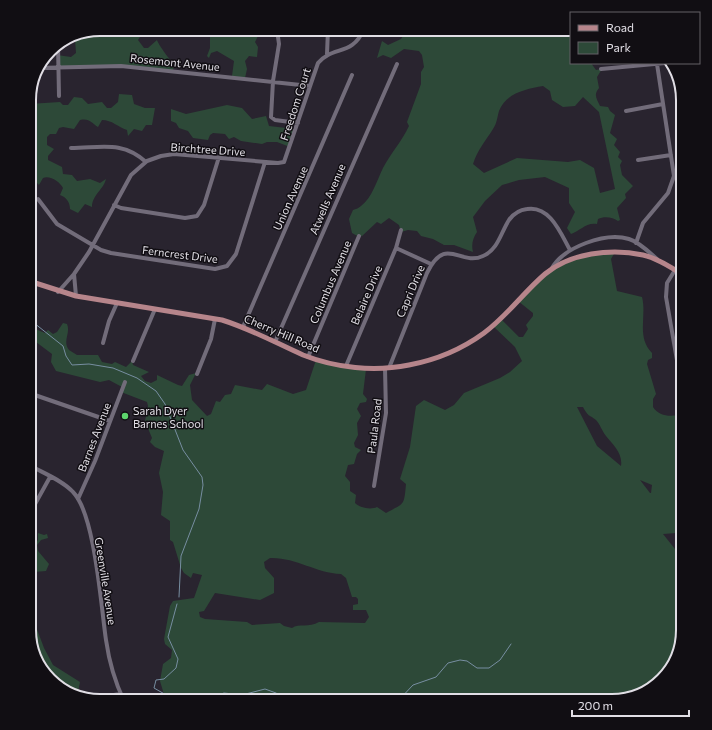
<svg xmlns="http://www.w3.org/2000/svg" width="712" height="730" viewBox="0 0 712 730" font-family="Commissioner,sans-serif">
	<rect width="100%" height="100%" fill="#29242f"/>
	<path fill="#2d4938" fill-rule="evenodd" d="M 100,29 L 141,29 L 142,34 L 138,40 L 144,48 L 148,48 L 157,40 C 158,44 171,62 174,64 L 173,72 L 120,66 L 57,68 L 57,55 L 71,57 L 76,53 L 75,39 Z
		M 210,29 L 265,29 L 263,35 L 258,36 L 255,42 L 258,47 L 257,57 L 249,56 L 245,61 L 247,69 L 245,78 L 232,76 L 234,61 L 217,51 L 211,53 L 209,58 L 207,56 L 210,48 Z
		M 289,29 L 306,29 L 304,33 L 288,35 Z
		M 445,29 L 571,29 L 571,63 L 591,63 L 596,70 L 602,69 L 597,77 L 599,88 C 593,95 597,99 600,106 L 608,107 L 610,111 L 615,115 L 610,133 L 617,139 L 614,145 L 620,152 L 618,157 L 622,161 L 620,165 L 622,175 L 633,186 L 625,194 L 626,198 L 617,208 L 620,220 L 618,221 C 613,217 604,216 598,219 L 597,224 C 586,222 580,231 571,234 L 567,228 L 575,212 L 569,203 L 569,188 L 545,177 L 519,180 L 502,185 L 485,201 L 473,217 L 477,232 C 473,238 471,244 473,252 L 454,245 L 444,245 L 433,239 L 421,236 L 417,231 L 408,230 L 401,232 L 399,225 L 389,218 L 381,224 L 377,222 L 362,236 L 359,237 L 352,233 L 349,219 L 353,210 C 356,209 359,208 361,206 C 372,198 377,180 383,168 C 391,153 402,141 409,126 L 407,122 L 421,84 L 421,72 L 424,67 L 422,55 L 419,51 L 404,49 L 391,58 L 383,55 L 377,58 L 382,41 L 388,45 L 401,39 L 403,36 L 415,34 L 426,35 L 435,32 L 438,34 ZM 543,86 L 550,91 L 552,100 L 563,107 L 575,106 L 583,97 L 599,112 L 615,189 L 600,193 L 594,168 L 580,160 L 568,162 L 517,158 L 484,173 L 473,164 C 477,151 486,140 493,129 C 497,123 497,118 499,111 C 506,93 526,89 543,86 Z
		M 119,94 L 132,95 L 134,104 L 145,108 L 155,108 L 152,125 L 146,125 L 142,131 L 134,129 L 128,136 L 127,130 C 118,127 112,120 102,120 L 98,127 C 91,123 90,118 80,120 L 74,129 L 63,127 L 59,128 L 56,134 L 50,134 L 47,137 L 47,145 L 54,149 L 48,156 L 48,160 L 62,167 L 63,174 L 72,175 L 77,181 L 90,179 L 100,183 L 106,179 C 104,189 92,195 92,207 L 85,204 L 78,213 L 70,209 C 70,202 66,197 60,195 L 63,188 C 60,182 50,175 43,178 L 39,185 L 36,182 L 29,182 L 29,104 L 60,102 L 63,105 L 68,105 L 74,97 L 82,98 L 88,104 L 102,102 L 107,108 L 111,108 L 118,102 Z
		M 227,105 L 242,108 L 252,119 L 266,116 L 269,126 L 295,129 L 290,147 L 277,142 L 267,142 L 262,144 L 241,141 L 234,137 L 229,139 L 225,134 L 213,133 L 210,135 L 208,140 L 193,138 L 188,131 L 179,128 L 176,123 L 171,121 L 171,109 L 186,114 Z
		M 615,252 L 611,259 L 617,291 L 642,297 C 647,316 636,337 652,353 L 652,358 L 648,360 L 647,364 L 656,394 L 653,399 L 653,407 C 659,417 672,417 683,414 L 683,630 L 676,661 L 659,684 L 612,701 L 495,701 L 495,699 L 491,698 L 478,701 L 166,701 L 160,681 L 163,664 L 171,658 L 172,650 L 165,644 L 164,639 L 170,606 L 173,601 L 194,598 L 202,575 L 193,573 L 191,578 L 184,573 L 181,568 L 173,542 L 170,540 L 170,521 L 161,515 L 163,492 L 159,473 L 164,451 L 155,447 L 150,442 L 152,438 L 145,421 L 148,406 L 147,402 L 121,392 L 122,387 L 109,380 L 100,382 L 56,371 L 51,362 L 52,354 L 36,342 L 33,328 L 45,333 L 48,330 L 53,334 L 57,332 L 63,323 L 67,324 C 71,333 62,341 69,350 L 77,355 L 98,355 L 102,362 L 112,364 L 115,362 L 126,367 L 132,361 L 133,365 L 149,372 L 141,376 L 145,381 L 151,383 L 157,380 L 157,375 L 178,385 L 182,386 L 189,375 L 196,373 L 190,385 L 192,400 L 207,416 L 211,414 L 216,401 L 220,402 L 225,395 L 231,394 L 235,385 L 262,390 L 267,384 L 293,394 L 306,390 L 316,360 L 366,369 L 363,394 L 367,399 L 366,402 L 360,403 L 357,409 L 361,416 L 357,423 L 358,435 L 354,443 L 355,447 L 361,450 L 357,454 L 354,464 L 348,465 L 345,476 L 350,482 L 350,491 L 356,495 L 355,503 C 360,508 371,510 377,507 L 386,513 C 404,503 404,507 406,484 L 400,479 L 410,447 L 416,406 L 424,400 L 445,410 L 454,405 L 464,393 L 500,378 L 510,372 L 522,361 L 515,347 L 493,326 L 501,319 L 519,337 L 523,337 L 528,329 L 526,325 L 533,316 L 533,313 L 518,301 L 552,270 L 581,257 ZM 577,407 L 583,407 C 589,418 589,414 596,420 C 600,424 602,431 606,436 C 613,445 623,453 621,466 L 597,446 ZM 640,480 L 652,485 L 651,493 L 650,493 ZM 676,533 L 681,539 L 679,554 L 663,534 ZM 270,558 C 295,557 316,573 341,574 L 346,578 L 352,597 L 356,597 L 358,599 L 358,604 L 353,605 L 353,610 L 366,610 L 369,617 L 365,623 L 319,622 C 309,628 299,623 292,628 L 284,626 L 280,623 L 252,625 L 247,622 L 205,619 L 200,617 L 199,612 L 204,611 L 215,593 L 260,600 L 274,593 L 274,578 L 265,568 L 264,562 Z
		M 38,533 L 44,535 L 47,534 L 48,538 L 41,540 L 37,545 L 38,551 L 49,564 L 46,571 L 34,572 L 29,577 L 29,550 L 38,540 Z
		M 29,608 L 44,648 L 53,665 L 80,682 L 78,692 L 82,697 L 69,694 L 53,681 L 53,676 L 44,670 L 29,630 Z"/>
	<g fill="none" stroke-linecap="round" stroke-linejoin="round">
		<path stroke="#778ea1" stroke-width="1" d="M 29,319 L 63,346 L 66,356 L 72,365 L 89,364 L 113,368 L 137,378 L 156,391 L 165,404 L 183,450 L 202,477 L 203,485 L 199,509 L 181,556 L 179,597
			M 177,604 L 168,637 L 178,659 L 176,668 L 164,679 L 156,680 L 154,688 L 175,700 L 182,701
			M 200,701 L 224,693 L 242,695 L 265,689 L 276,693 L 288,701
			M 398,701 L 413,685 L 436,677 L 448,663 L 460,660 L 467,661 L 477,668 L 489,668 L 500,660 L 511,644"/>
		<path stroke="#726c7a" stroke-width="4" d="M 278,37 L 279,44 L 273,81 L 271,117 L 275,120 L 298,123
			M 58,45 L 59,96
			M 327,54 L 328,29
			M 37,68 L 121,66 L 310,86
			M 601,69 L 665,63
			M 626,111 L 663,104
			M 71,148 C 100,148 122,140 146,162
			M 638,160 L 671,155
			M 38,199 L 57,224 L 101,250 L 111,253 L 215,269 L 227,266 L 236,254 L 265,162
			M 114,205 L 121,208 L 185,218 L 197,216 L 204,205 L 219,157
			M 636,243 L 643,223 L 668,193 L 674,176 L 657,64
			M 396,248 L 431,264
			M 552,268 C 564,247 605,232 629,239 C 639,242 649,252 657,259
			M 675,270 L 667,283 L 666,297 L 683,395
			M 74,274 L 76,296
			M 58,292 L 74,274 L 89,252 L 131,175 L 147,161 L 161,156 L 174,154 L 278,163 L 284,162 L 318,63 C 333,45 352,57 364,29
			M 243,327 L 352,75
			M 275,342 L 397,64
			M 103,343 L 109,321 L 117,303
			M 308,357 L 359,236
			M 133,361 L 155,309
			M 346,366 L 396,248 L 401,230
			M 389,368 L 427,273 C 446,234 460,267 483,256 C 498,250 501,232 509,220 C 514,213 519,210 527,209 C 550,205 561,234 570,250
			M 197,374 L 211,339 L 215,319
			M 29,393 L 110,421
			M 29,465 C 43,473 62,480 73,492 C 95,514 101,607 106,640 C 109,661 115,682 124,701
			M 374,486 L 386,413 L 385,368
			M 78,499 L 95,461 L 125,382
			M 29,515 L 50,477
			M 90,699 L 120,694"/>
		<path stroke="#b6858b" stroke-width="5" d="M 29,281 L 76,296 L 222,320 C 251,329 276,343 303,355 C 336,368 374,372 409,365 C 436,360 462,349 484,333 C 507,316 523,293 545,274 C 570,253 611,248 643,255 C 657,258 671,267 683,275"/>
	</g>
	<circle fill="#5dd56d" stroke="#110e13" stroke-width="1.5" cx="125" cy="416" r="4"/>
	<g text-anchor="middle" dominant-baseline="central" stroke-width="3" stroke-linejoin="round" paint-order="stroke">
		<g font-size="11" fill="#e1dee5" stroke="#110e13">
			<text transform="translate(175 62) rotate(6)">Rosemont Avenue</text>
			<text transform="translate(295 104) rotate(-72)">Freedom Court</text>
			<text transform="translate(208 149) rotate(4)">Birchtree Drive</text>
			<text transform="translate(290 198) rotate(-66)">Union Avenue</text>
			<text transform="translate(327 199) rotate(-67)">Atwells Avenue</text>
			<text transform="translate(180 254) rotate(7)">Ferncrest Drive</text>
			<text transform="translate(330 282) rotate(-67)">Columbus Avenue</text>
			<text transform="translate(410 291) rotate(-67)">Capri Drive</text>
			<text transform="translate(366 295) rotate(-67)">Belaire Drive</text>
			<text transform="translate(282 333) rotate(23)">Cherry Hill Road</text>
			<text transform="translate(374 426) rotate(-83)">Paula Road</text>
			<text transform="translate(94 437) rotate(-69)">Barnes Avenue</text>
			<text transform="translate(106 581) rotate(81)">Greenville Avenue</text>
		</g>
		<g font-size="11" fill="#e1dee5" stroke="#110e13" text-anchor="start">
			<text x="133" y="410">Sarah Dyer<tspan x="133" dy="13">Barnes School</tspan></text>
		</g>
	</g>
	<path d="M0 0H712V730H0ZM100 36H612A64 64 0 0 1 676 100V630A64 64 0 0 1 612 694H100A64 64 0 0 1 36 630V100A64 64 0 0 1 100 36Z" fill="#110e13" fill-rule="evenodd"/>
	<path fill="none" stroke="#e1dee5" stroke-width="2" d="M100 36H612A64 64 0 0 1 676 100V630A64 64 0 0 1 612 694H100A64 64 0 0 1 36 630V100A64 64 0 0 1 100 36Z"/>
	<rect x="570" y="12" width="130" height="52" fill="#110e13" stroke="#646167"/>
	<rect x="578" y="25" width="20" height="6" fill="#b6858b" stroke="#646167"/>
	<text x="606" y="32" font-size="12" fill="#e1dee5">Road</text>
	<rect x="578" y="42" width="20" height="12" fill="#2d4938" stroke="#646167"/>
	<text x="606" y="52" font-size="12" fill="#e1dee5">Park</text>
	<path d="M572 710v6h117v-6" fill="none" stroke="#e1dee5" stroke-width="2"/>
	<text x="578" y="710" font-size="12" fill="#e1dee5" stroke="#110e13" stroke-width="3" paint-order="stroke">200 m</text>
</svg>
